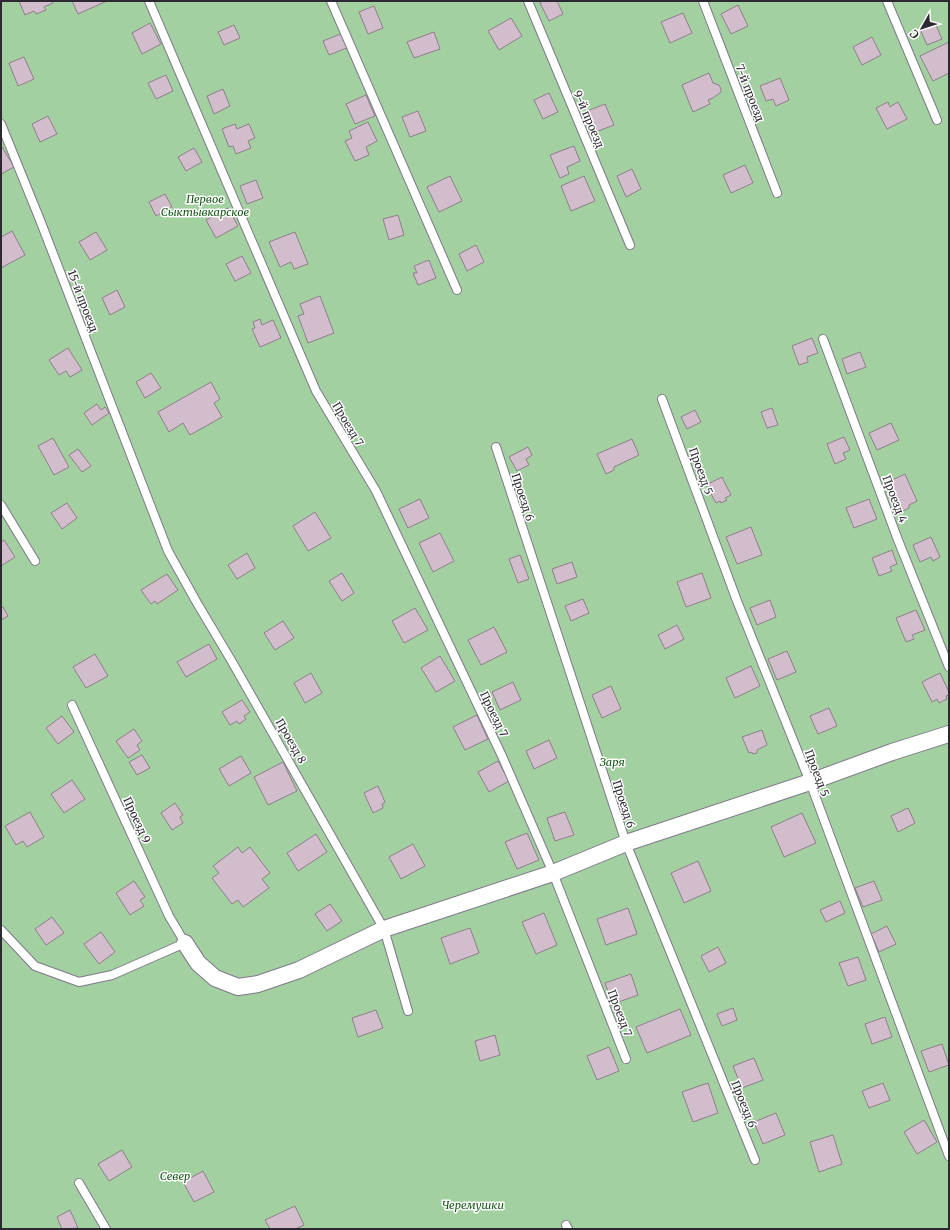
<svg xmlns="http://www.w3.org/2000/svg" width="950" height="1230" viewBox="0 0 950 1230" font-family="Merriweather,serif">
	<rect width="100%" height="100%" fill="#e6dff5"/>
	<path fill="#a3d0a0" d="M 1,1 L 949,1 L 949,1229 L 1,1229 Z"/>
	<path fill="#d2bdcc" stroke="#907d8b" d="M 19,1 L 52,1 L 53,3 L 44,7 L 46,10 L 36,14 L 34,11 L 25,15 Z
		M 72,1 L 107,1 L 78,14 Z
		M 543,1 L 557,1 L 563,14 L 549,21 L 540,3 Z
		M 738,5 L 748,26 L 731,34 L 721,14 Z
		M 374,6 L 383,28 L 368,34 L 359,12 Z
		M 683,13 L 692,33 L 670,43 L 661,22 Z
		M 511,18 L 522,36 L 499,50 L 488,31 Z
		M 150,23 L 161,44 L 142,54 L 132,33 Z
		M 935,23 L 942,39 L 927,45 L 920,29 Z
		M 234,25 L 240,38 L 224,45 L 218,32 Z
		M 434,32 L 440,49 L 414,58 L 407,42 Z
		M 343,33 L 349,47 L 329,55 L 323,41 Z
		M 872,37 L 881,55 L 862,65 L 853,47 Z
		M 949,42 L 949,73 L 933,81 L 920,56 Z
		M 24,57 L 34,79 L 18,86 L 9,63 Z
		M 709,73 L 713,83 L 719,85 L 721,89 L 721,92 L 713,98 L 708,100 L 710,104 L 693,112 L 682,85 Z
		M 166,75 L 173,91 L 156,99 L 148,83 Z
		M 780,78 L 789,100 L 776,106 L 773,99 L 766,101 L 760,86 Z
		M 223,89 L 230,106 L 214,114 L 207,96 Z
		M 549,93 L 558,112 L 543,119 L 534,100 Z
		M 366,95 L 375,116 L 355,124 L 346,104 Z
		M 888,102 L 890,107 L 898,102 L 907,119 L 887,129 L 876,108 Z
		M 605,104 L 614,125 L 593,133 L 585,112 Z
		M 418,111 L 426,131 L 410,137 L 402,117 Z
		M 48,116 L 57,134 L 40,142 L 32,124 Z
		M 368,122 L 377,141 L 366,147 L 369,155 L 355,161 L 345,141 L 352,138 L 349,131 Z
		M 235,124 L 237,129 L 249,124 L 255,138 L 248,141 L 251,148 L 236,154 L 233,146 L 229,147 L 222,129 Z
		M 574,146 L 580,161 L 567,167 L 569,174 L 560,178 L 550,155 Z
		M 2,147 L 14,167 L 1,174 L 1,148 Z
		M 194,148 L 202,162 L 186,171 L 178,157 Z
		M 745,165 L 753,183 L 731,193 L 723,175 Z
		M 632,169 L 641,189 L 626,197 L 617,176 Z
		M 450,176 L 462,201 L 439,212 L 427,187 Z
		M 584,176 L 595,201 L 571,211 L 561,186 Z
		M 256,180 L 263,198 L 247,204 L 240,186 Z
		M 165,194 L 172,207 L 156,216 L 149,202 Z
		M 228,208 L 238,226 L 216,238 L 206,220 Z
		M 398,215 L 404,235 L 389,240 L 383,219 Z
		M 12,231 L 25,255 L 1,268 L 1,237 Z
		M 96,232 L 107,250 L 90,260 L 79,242 Z
		M 295,232 L 308,264 L 294,269 L 291,262 L 280,267 L 269,242 Z
		M 476,245 L 484,262 L 467,271 L 459,254 Z
		M 242,256 L 251,273 L 235,281 L 226,264 Z
		M 429,260 L 436,278 L 418,285 L 413,273 L 417,273 L 414,266 Z
		M 117,290 L 125,307 L 110,315 L 102,298 Z
		M 320,296 L 334,333 L 308,343 L 298,316 L 304,314 L 300,304 Z
		M 260,319 L 262,325 L 273,320 L 281,338 L 260,347 L 252,329 L 255,328 L 253,322 Z
		M 812,338 L 818,353 L 807,357 L 808,362 L 799,365 L 792,346 Z
		M 68,348 L 82,370 L 70,377 L 66,371 L 59,375 L 49,360 Z
		M 860,352 L 866,367 L 847,374 L 842,359 Z
		M 151,373 L 161,388 L 145,398 L 136,382 Z
		M 211,382 L 220,399 L 214,403 L 222,417 L 190,435 L 183,423 L 169,432 L 158,412 Z
		M 97,404 L 101,410 L 105,407 L 109,413 L 92,425 L 84,413 Z
		M 772,408 L 778,425 L 767,428 L 761,412 Z
		M 695,410 L 701,422 L 687,429 L 681,417 Z
		M 891,423 L 899,440 L 877,450 L 869,433 Z
		M 844,437 L 850,450 L 843,453 L 846,459 L 835,464 L 827,444 Z
		M 53,438 L 69,467 L 54,475 L 38,446 Z
		M 632,439 L 639,455 L 614,467 L 614,470 L 606,474 L 597,454 Z
		M 528,447 L 532,455 L 526,459 L 529,465 L 517,471 L 509,457 Z
		M 78,449 L 91,466 L 82,472 L 69,455 Z
		M 905,474 L 917,501 L 909,505 L 909,508 L 899,513 L 886,483 Z
		M 722,477 L 731,495 L 725,498 L 727,500 L 721,503 L 720,501 L 716,503 L 706,485 Z
		M 420,499 L 429,518 L 408,528 L 399,509 Z
		M 869,499 L 877,519 L 854,528 L 846,508 Z
		M 67,503 L 77,518 L 62,529 L 51,513 Z
		M 315,512 L 331,538 L 308,551 L 293,526 Z
		M 751,527 L 762,555 L 737,564 L 726,537 Z
		M 440,533 L 454,561 L 433,572 L 419,543 Z
		M 931,537 L 940,557 L 933,561 L 931,557 L 920,562 L 913,545 Z
		M 4,540 L 15,557 L 1,566 L 1,542 Z
		M 892,550 L 897,564 L 890,567 L 892,571 L 879,576 L 872,558 Z
		M 247,553 L 255,568 L 237,579 L 228,565 Z
		M 520,555 L 529,579 L 518,583 L 509,559 Z
		M 572,562 L 577,577 L 557,584 L 552,569 Z
		M 342,573 L 354,593 L 342,601 L 329,581 Z
		M 702,573 L 711,598 L 686,607 L 677,582 Z
		M 167,574 L 178,590 L 157,604 L 155,601 L 151,604 L 141,590 Z
		M 583,599 L 589,613 L 571,621 L 565,606 Z
		M 770,600 L 776,617 L 757,625 L 750,608 Z
		M 3,607 L 8,616 L 1,620 L 1,608 Z
		M 415,608 L 428,630 L 404,643 L 392,621 Z
		M 916,610 L 925,630 L 912,635 L 914,639 L 906,642 L 896,618 Z
		M 283,621 L 294,638 L 275,650 L 264,633 Z
		M 677,625 L 684,639 L 665,649 L 658,635 Z
		M 494,627 L 507,652 L 481,665 L 468,640 Z
		M 209,644 L 217,659 L 186,677 L 177,662 Z
		M 787,651 L 796,672 L 777,680 L 768,659 Z
		M 95,654 L 108,676 L 86,688 L 73,667 Z
		M 440,656 L 455,681 L 436,692 L 421,668 Z
		M 751,666 L 760,686 L 735,698 L 726,678 Z
		M 311,673 L 322,693 L 305,703 L 294,683 Z
		M 940,673 L 949,692 L 949,695 L 946,696 L 947,699 L 939,703 L 937,699 L 932,702 L 922,682 Z
		M 513,682 L 521,700 L 500,710 L 492,692 Z
		M 611,686 L 621,709 L 602,718 L 592,695 Z
		M 242,700 L 250,712 L 244,716 L 246,719 L 239,724 L 237,721 L 230,725 L 222,712 Z
		M 829,708 L 837,726 L 818,734 L 810,716 Z
		M 477,715 L 488,739 L 465,750 L 453,727 Z
		M 62,716 L 74,732 L 58,744 L 46,728 Z
		M 134,729 L 142,741 L 137,745 L 140,750 L 128,758 L 116,741 Z
		M 762,730 L 767,745 L 757,750 L 757,753 L 753,754 L 752,752 L 749,753 L 742,737 Z
		M 549,740 L 557,758 L 534,769 L 526,751 Z
		M 142,755 L 150,768 L 137,775 L 129,762 Z
		M 241,756 L 251,773 L 229,786 L 219,769 Z
		M 498,761 L 509,781 L 489,792 L 478,772 Z
		M 283,762 L 297,791 L 268,805 L 254,777 Z
		M 72,780 L 85,799 L 64,813 L 51,794 Z
		M 378,786 L 385,802 L 382,804 L 383,808 L 373,813 L 364,793 Z
		M 175,803 L 183,815 L 180,817 L 183,823 L 172,830 L 161,813 Z
		M 908,808 L 915,823 L 898,832 L 891,816 Z
		M 30,812 L 44,837 L 27,847 L 23,841 L 16,845 L 5,826 Z
		M 565,812 L 574,835 L 555,841 L 547,818 Z
		M 802,813 L 816,843 L 784,857 L 771,827 Z
		M 527,833 L 539,860 L 517,869 L 505,842 Z
		M 316,834 L 327,852 L 298,871 L 287,853 Z
		M 413,844 L 425,866 L 401,879 L 389,857 Z
		M 238,847 L 242,853 L 250,847 L 270,873 L 262,879 L 269,888 L 243,907 L 238,900 L 232,904 L 212,878 L 219,873 L 213,866 Z
		M 698,861 L 711,891 L 684,903 L 671,873 Z
		M 134,881 L 145,897 L 140,900 L 144,906 L 130,915 L 116,893 Z
		M 874,881 L 882,900 L 863,907 L 855,888 Z
		M 840,901 L 845,913 L 826,922 L 820,910 Z
		M 330,904 L 342,921 L 327,931 L 315,914 Z
		M 628,908 L 637,934 L 606,945 L 597,919 Z
		M 544,913 L 557,945 L 536,954 L 522,922 Z
		M 52,917 L 64,933 L 46,945 L 35,929 Z
		M 887,926 L 896,944 L 879,952 L 871,934 Z
		M 470,928 L 479,953 L 450,964 L 441,938 Z
		M 101,932 L 115,952 L 99,964 L 84,944 Z
		M 718,947 L 726,963 L 709,972 L 701,956 Z
		M 858,957 L 866,980 L 848,986 L 839,963 Z
		M 631,974 L 638,995 L 613,1004 L 605,983 Z
		M 733,1008 L 737,1020 L 722,1026 L 717,1014 Z
		M 680,1009 L 691,1035 L 647,1053 L 636,1027 Z
		M 376,1010 L 383,1028 L 358,1037 L 352,1018 Z
		M 885,1017 L 892,1037 L 872,1044 L 865,1024 Z
		M 495,1035 L 500,1055 L 480,1061 L 475,1041 Z
		M 942,1044 L 949,1065 L 929,1072 L 921,1051 Z
		M 609,1047 L 619,1071 L 597,1080 L 587,1056 Z
		M 754,1058 L 763,1080 L 742,1088 L 733,1066 Z
		M 708,1083 L 718,1113 L 693,1122 L 682,1092 Z
		M 883,1083 L 890,1100 L 869,1108 L 862,1091 Z
		M 776,1113 L 785,1135 L 763,1144 L 754,1122 Z
		M 924,1120 L 937,1142 L 917,1154 L 904,1132 Z
		M 833,1135 L 842,1164 L 819,1172 L 810,1142 Z
		M 122,1150 L 132,1167 L 109,1181 L 98,1164 Z
		M 203,1171 L 214,1192 L 194,1202 L 183,1182 Z
		M 295,1206 L 304,1225 L 295,1229 L 270,1229 L 265,1220 Z
		M 70,1210 L 78,1228 L 62,1229 L 57,1217 Z"/>
	<g fill="none" stroke-linecap="round" stroke-linejoin="round">
		<defs>
			<path id="lane" d="M 149,1 L 316,391 L 376,491 L 502,756 L 553,873 L 626,1059
				M 331,1 L 457,290
				M 528,1 L 630,245
				M 703,1 L 777,193
				M 887,1 L 937,120
				M 1,124 L 40,220 L 168,551 L 197,603 L 231,660 L 384,929 L 408,1011
				M 823,339 L 898,540 L 949,667
				M 662,399 L 737,601 L 810,782 L 949,1156
				M 496,447 L 626,843 L 755,1160
				M 1,505 L 35,561
				M 1,930 L 35,966 L 79,982 L 112,975 L 185,943 L 169,916 L 72,705
				M 79,1183 L 106,1229
				M 566,1225 L 568,1229"/>
			<path id="street" d="M 185,943 L 198,963 L 215,978 L 238,987 L 258,984 L 299,970 L 384,929 L 553,873 L 626,843 L 810,782 L 892,752 L 949,734"/>
		</defs>
		<use href="#lane" stroke="#7e788b" stroke-width="10"/>
		<use href="#street" stroke="#7e788b" stroke-width="18"/>
		<use href="#lane" stroke="#fff" stroke-width="8"/>
		<use href="#street" stroke="#fff" stroke-width="16"/>
	</g>
	<g text-anchor="middle" dominant-baseline="central" stroke-width="3" stroke-linejoin="round" paint-order="stroke">
		<g font-size="11" fill="#2c2932" stroke="#fff">
			<text transform="translate(750 93) rotate(69)">7-й проезд</text>
			<text transform="translate(589 119) rotate(67)">9-й проезд</text>
			<text transform="translate(83 301) rotate(69)">15-й проезд</text>
			<text transform="translate(348 424) rotate(59)">Проезд 7</text>
			<text transform="translate(701 471) rotate(70)">Проезд 5</text>
			<text transform="translate(523 497) rotate(72)">Проезд 6</text>
			<text transform="translate(895 499) rotate(69)">Проезд 4</text>
			<text transform="translate(494 714) rotate(64)">Проезд 7</text>
			<text transform="translate(291 741) rotate(60)">Проезд 8</text>
			<text transform="translate(817 773) rotate(69)">Проезд 5</text>
			<text transform="translate(624 804) rotate(72)">Проезд 6</text>
			<text transform="translate(137 820) rotate(65)">Проезд 9</text>
			<text transform="translate(620 1013) rotate(69)">Проезд 7</text>
			<text transform="translate(744 1104) rotate(68)">Проезд 6</text>
		</g>
		<g font-size="11" font-style="italic" fill="#125713" stroke="#fff">
			<text x="205" y="199">Первое<tspan x="205" dy="13">Сыктывкарское</tspan></text>
			<text x="612" y="762">Заря</text>
			<text x="175" y="1176">Север</text>
			<text x="473" y="1205">Черемушки</text>
		</g>
	</g>
	<rect width="950" height="1230" fill="none" stroke="#2c2932" stroke-width="4"/>
	<g transform="translate(922 28) rotate(231)" stroke="#ffffff" stroke-width="3" paint-order="stroke">
	<path d="M0-3L7 15L0 10L-7 15Z" fill="#2c2932"/>
	<text y="-6" font-size="11" font-weight="bold" text-anchor="middle" fill="#2c2932">С</text>
	</g>
</svg>
